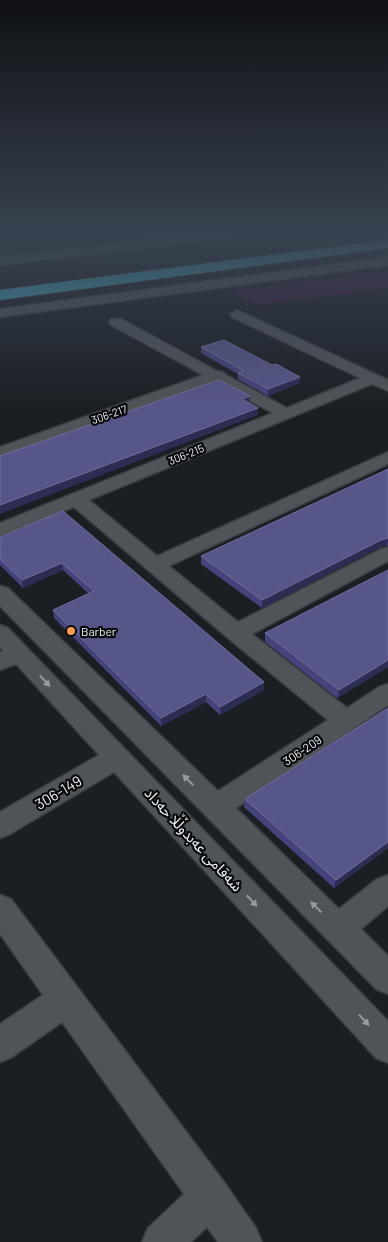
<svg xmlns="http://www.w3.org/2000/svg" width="388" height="1242" viewBox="0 0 388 1242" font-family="Barlow,'Noto Sans Arabic',sans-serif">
	<rect width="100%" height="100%" fill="#1b1f24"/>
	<path fill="#371d41" d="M 388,271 L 388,288 L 256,305 L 232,291 Z"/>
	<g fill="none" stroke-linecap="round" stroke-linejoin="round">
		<defs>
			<path id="minor" d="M 196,235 L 229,235 L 223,238 L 0,265 L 0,257 Z
				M 388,257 L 388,265 L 0,317 L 0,309 Z
				M 237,310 L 388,380 L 388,391 L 372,384 L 89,500 L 157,556 L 388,452 L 388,464 L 169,566 L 238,622 L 381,549 L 388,547 L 388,561 L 252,634 L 347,708 L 379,687 L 388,684 L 388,705 L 236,808 L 339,909 L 377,879 L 388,875 L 388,906 L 361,929 L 388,956 L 388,994 L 376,989 L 0,606 L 0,586 L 8,588 L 218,791 L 328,720 L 228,638 L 74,507 L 0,536 L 0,523 L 273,413 L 214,382 L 0,458 L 0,447 L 203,375 L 111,325 L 109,322 L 111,319 L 121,319 L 217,371 L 223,372 L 226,375 L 287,408 L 360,378 L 232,317 L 230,314 Z
				M 0,625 L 8,628 L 388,1021 L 388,1063 L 376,1058 L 114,772 L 10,834 L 0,838 L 0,812 L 99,755 L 16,664 L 0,670 L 0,652 L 3,651 L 0,647 Z
				M 0,895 L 11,899 L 224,1182 L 256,1228 L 262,1242 L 218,1242 L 207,1227 L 191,1242 L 142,1242 L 148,1228 L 184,1194 L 62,1022 L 12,1057 L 0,1062 L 0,1024 L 43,995 L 0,934 Z"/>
			<path id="highway" d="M 388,240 L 388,248 L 0,300 L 0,290 Z"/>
		</defs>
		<use href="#minor" stroke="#393c40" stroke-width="3"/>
		<use href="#highway" stroke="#393c40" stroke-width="2"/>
		<use href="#minor" fill="#4f5459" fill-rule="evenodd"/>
		<use href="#highway" fill="#3fa6bd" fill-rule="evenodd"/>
	</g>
	<path fill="#45437c" d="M 201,347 L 272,365 L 300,377 L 299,383 L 268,396 L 238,379 L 238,374 L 201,353 Z
		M 388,469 L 388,546 L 387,545 L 380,547 L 262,608 L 201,564 L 201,556 Z
		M 63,511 L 264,682 L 264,690 L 220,715 L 206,702 L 161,726 L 54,618 L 53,610 L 89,594 L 63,570 L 23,588 L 0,565 L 0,537 Z
		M 388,570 L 388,667 L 337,698 L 265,642 L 265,633 Z
		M 388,708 L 388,848 L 334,888 L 244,807 L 245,799 Z"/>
	<path fill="#2c2d53" d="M 300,377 L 299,383 L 268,396 L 268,389 Z
		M 250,396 L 249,403 L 242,399 Z
		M 258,408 L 258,415 L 0,514 L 0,505 Z
		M 388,538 L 387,545 L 380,547 L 262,608 L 262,600 L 381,540 Z
		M 62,563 L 63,570 L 23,588 L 22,580 Z
		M 388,660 L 388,667 L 337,698 L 339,690 Z
		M 264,682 L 264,690 L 220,715 L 220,707 Z
		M 206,694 L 206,702 L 161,726 L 161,718 Z
		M 388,842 L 388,848 L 334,888 L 336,880 Z"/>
	<path fill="#575689" stroke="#6f6e9a" d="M 224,340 L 272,365 L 276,364 L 300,377 L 268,389 L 238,373 L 244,371 L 201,347 Z
		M 219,380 L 250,396 L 242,399 L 258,408 L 0,505 L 0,456 Z
		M 388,469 L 388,538 L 381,540 L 262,600 L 201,556 Z
		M 63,511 L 264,682 L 220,707 L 206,694 L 161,718 L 53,610 L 94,591 L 62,563 L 22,580 L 0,559 L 0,537 Z
		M 388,570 L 388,660 L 339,690 L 265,633 Z
		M 388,708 L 388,842 L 336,880 L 245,799 Z"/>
	<defs><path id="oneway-solid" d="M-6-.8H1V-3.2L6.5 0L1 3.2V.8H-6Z" transform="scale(1.25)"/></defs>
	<g fill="#979b9f">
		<use href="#oneway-solid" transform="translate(45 681) rotate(47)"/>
		<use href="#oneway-solid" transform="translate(188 780) rotate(-135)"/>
		<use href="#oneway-solid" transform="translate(252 901) rotate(47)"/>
		<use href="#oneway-solid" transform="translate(316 907) rotate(-135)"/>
		<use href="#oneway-solid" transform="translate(364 1020) rotate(47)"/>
	</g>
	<linearGradient id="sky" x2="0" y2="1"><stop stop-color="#0f1114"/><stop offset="0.57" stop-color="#394250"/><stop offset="1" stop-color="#394250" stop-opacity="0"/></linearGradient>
	<rect width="388" height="409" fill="url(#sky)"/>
	<circle fill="#fc9d53" stroke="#07090b" stroke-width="2" cx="71" cy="631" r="5"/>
	<g text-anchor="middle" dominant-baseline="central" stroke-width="4.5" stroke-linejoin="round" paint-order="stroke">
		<g font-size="11" fill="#eef1f4" stroke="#07090b">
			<text transform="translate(109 414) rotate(-19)">306-217</text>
			<text transform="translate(186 454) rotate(-22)">306-215</text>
		</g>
		<g font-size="12" fill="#eef1f4" stroke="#07090b" text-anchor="start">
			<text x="81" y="631">Barber</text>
		</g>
		<g font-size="12" fill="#eef1f4" stroke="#07090b">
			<text transform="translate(302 750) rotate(-34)">306-209</text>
		</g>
		<g font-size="15" fill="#eef1f4" stroke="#07090b">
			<text transform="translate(58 792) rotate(-31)">306-149</text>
			<text transform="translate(194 839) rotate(47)">شەقامی عەبدوڵڵا حەداد</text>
		</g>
	</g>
</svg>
